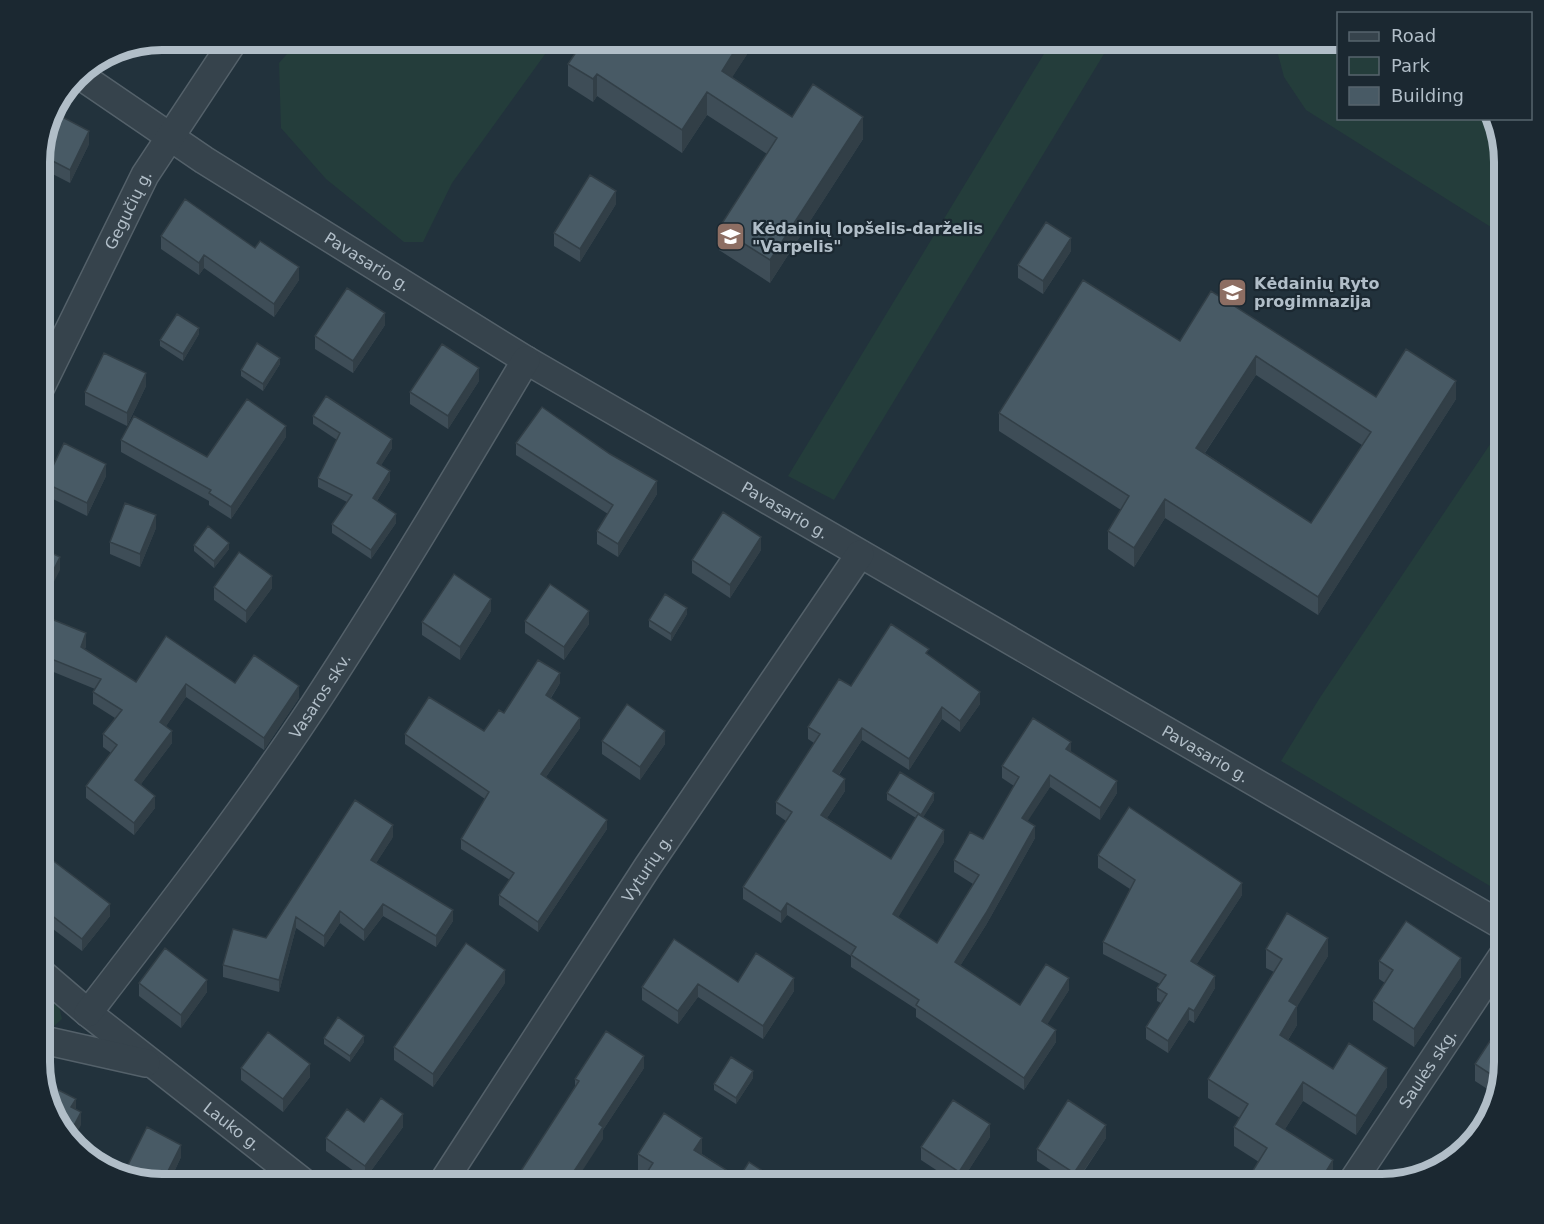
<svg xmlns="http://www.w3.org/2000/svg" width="1544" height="1224" viewBox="0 0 1544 1224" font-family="'DejaVu Sans',sans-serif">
	<rect width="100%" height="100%" fill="#22323c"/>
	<path fill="#243d3b" d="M 300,39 L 556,39 L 452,183 L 423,242 L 404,242 L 326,179 L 281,128 L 279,63 Z
		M 1053,39 L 1113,39 L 834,500 L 788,476 Z
		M 1338,39 L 1338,118 L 1495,119 L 1505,162 L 1505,236 L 1306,110 L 1284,77 L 1274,39 Z
		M 1505,422 L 1505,895 L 1281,761 L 1319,699 Z
		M 39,990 L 59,1006 L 62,1019 L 53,1027 L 39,1023 Z"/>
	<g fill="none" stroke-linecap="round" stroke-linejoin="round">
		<defs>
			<g id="minor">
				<path id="s1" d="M 78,74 L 204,160 L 526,360 L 1505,927"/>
				<path id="s2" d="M 39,391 L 145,175 L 235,39"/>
				<path id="s3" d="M 39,971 L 88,1013 L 307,1185"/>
				<path id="s4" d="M 88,1013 C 165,913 244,811 314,705 C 388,592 457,476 526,360"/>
				<path d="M 39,1039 L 146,1063"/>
				<path id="s5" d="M 441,1185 L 648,866 L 860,554"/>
				<path id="s6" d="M 1350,1185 L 1505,952"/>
			</g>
		</defs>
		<use href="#minor" stroke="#54616a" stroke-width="30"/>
		<use href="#minor" stroke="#36434c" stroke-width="27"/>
	</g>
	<path fill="#3e4d57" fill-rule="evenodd" d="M 585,39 L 757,39 L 732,77 L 792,117 L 863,139 L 770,283 L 719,250 L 719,228 L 767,154 L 707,115 L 682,153 L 597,96 L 593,102 L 568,86 L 568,64 Z
		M 147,42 L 141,52 L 129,45 Z
		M 89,144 L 70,183 L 39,167 L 39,154 Z
		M 616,204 L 580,262 L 554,246 L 554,233 Z
		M 161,236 L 299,280 L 274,317 L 204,268 L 199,275 L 161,249 Z
		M 1071,251 L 1043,294 L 1018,278 L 1018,265 Z
		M 1211,291 L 1376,397 L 1456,399 L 1318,615 L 1165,518 L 1134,567 L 1108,549 L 1108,531 L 1121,510 L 999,431 L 999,413 L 1180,341 ZM 1256,375 L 1362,445 L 1311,523 L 1205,453 Z
		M 385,325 L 353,373 L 315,349 L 315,336 Z
		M 199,334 L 183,361 L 160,346 L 160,340 Z
		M 280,364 L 263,391 L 241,376 L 241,370 Z
		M 479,381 L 448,429 L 410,404 L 410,392 Z
		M 146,386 L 127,426 L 85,405 L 85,392 Z
		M 313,416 L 392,448 L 381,465 L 390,480 L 377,501 L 396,523 L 371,559 L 332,533 L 332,524 L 347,502 L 318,487 L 318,478 L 337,440 L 313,424 Z
		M 286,437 L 231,519 L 209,505 L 209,501 L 121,452 L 121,440 L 207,457 Z
		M 516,443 L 657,494 L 618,557 L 597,544 L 597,531 L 608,514 L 516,455 Z
		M 106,476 L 87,516 L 45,495 L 45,483 Z
		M 156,528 L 140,567 L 110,554 L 110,542 Z
		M 194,545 L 229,549 L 214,568 L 194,551 Z
		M 761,550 L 730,598 L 692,573 L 692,560 Z
		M 214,587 L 272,588 L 246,623 L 214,600 Z
		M 491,611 L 460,660 L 422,635 L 422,622 Z
		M 39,614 L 86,646 L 85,649 L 136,682 L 235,683 L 299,698 L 264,750 L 186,697 L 166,726 L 172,743 L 141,784 L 155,808 L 134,835 L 86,798 L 86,786 L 111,753 L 103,747 L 103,734 L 115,718 L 93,704 L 93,692 L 95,689 L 39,666 Z
		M 687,614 L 671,641 L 649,627 L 649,620 Z
		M 525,621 L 589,624 L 564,660 L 525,633 Z
		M 929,655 L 980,704 L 960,732 L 942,719 L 909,770 L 862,740 L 839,775 L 845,791 L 827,818 L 891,859 L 916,818 L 887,800 L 887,793 L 934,800 L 923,817 L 944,842 L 898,917 L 937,943 L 973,884 L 954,872 L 954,860 L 983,839 L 1014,786 L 1002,778 L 1002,766 L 1071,752 L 1117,793 L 1100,820 L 1050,787 L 1027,821 L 1035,838 L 986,925 L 960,966 L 1020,1005 L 1069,990 L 1047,1024 L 1056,1042 L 1024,1090 L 916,1017 L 916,1009 L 851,967 L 851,956 L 787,915 L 781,923 L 743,899 L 743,887 L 786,821 L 776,814 L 776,802 L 814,743 L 808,739 L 808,727 L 851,686 Z
		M 560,683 L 551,698 L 580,728 L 546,777 L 607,829 L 538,932 L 499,905 L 499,895 L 510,880 L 461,849 L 461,839 L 485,799 L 405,744 L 405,734 L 484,731 L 504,713 Z
		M 602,741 L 665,744 L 640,780 L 602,754 Z
		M 39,835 L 41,848 L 40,851 L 110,916 L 82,951 L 41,920 L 41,909 L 39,908 Z
		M 393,837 L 376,863 L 453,921 L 436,947 L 383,916 L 364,941 L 340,923 L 324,947 L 296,928 L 279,992 L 223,977 L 223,965 L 266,938 Z
		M 1098,855 L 1242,895 L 1196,965 L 1215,988 L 1194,1023 L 1189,1020 L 1168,1053 L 1146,1039 L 1146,1027 L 1161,1003 L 1157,1001 L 1157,988 L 1160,984 L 1103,954 L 1103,942 L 1130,889 L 1098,868 Z
		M 1266,949 L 1328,956 L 1297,1006 L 1297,1025 L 1288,1040 L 1333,1069 L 1387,1087 L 1356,1135 L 1303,1101 L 1285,1129 L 1333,1178 L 1329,1185 L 1244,1185 L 1259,1162 L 1234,1146 L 1234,1127 L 1240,1118 L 1208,1098 L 1208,1079 L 1274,972 L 1266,968 Z
		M 1379,961 L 1461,977 L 1414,1047 L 1373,1020 L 1373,1001 L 1385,983 L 1379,979 Z
		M 738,982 L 794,991 L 763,1039 L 698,997 L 678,1024 L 642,1000 L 642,987 Z
		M 139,983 L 207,992 L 181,1028 L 139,996 Z
		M 505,983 L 433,1087 L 394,1060 L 394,1047 Z
		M 324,1038 L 364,1042 L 350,1062 L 324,1044 Z
		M 1505,1062 L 1498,1096 L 1475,1081 L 1475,1064 Z
		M 241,1068 L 310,1077 L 283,1112 L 241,1080 Z
		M 644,1068 L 603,1130 L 603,1139 L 519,1174 L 575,1088 L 575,1079 Z
		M 753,1078 L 736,1104 L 714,1090 L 714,1084 Z
		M 364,1122 L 403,1127 L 365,1179 L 326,1151 L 326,1138 Z
		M 990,1137 L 959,1185 L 921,1160 L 921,1147 Z
		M 1106,1138 L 1075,1185 L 1073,1185 L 1037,1161 L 1037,1149 Z
		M 638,1154 L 702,1154 L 739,1178 L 645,1175 L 638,1171 Z
		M 181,1157 L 168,1185 L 162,1185 L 126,1178 L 126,1169 Z"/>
	<path fill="#323f47" d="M 742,39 L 757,39 L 722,93 L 722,71 Z
		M 147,42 L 141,52 L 141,43 Z
		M 597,74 L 597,96 L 593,102 L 593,79 Z
		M 707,92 L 707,115 L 682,153 L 682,130 Z
		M 863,117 L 863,139 L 770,283 L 770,260 Z
		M 89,131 L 89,144 L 70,183 L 70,170 Z
		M 616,191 L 616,204 L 580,262 L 580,249 Z
		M 1071,238 L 1071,251 L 1043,294 L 1043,281 Z
		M 204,255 L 204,268 L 199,275 L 199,263 Z
		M 299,267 L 299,280 L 274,317 L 274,304 Z
		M 385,313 L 385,325 L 353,373 L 353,361 Z
		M 199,328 L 199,334 L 183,361 L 183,354 Z
		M 1256,356 L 1256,375 L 1196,466 L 1196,448 Z
		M 280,358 L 280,364 L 263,391 L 263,384 Z
		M 479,368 L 479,381 L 448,429 L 448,416 Z
		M 146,373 L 146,386 L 127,426 L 127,413 Z
		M 1456,381 L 1456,399 L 1318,615 L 1318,597 Z
		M 286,426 L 286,437 L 231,519 L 231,507 Z
		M 392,439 L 392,448 L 377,472 L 377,463 Z
		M 106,464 L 106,476 L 87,516 L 87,503 Z
		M 390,471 L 390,480 L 373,507 L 373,498 Z
		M 657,481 L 657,494 L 618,557 L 618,544 Z
		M 1165,499 L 1165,518 L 1134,567 L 1134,548 Z
		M 396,514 L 396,523 L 371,559 L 371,550 Z
		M 156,515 L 156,528 L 140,567 L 140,554 Z
		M 761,537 L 761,550 L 730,598 L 730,585 Z
		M 229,543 L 229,549 L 214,568 L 214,561 Z
		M 60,557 L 60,570 L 39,611 L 39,599 Z
		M 272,576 L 272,588 L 246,623 L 246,611 Z
		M 491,599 L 491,611 L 460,660 L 460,647 Z
		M 687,608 L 687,614 L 671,641 L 671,634 Z
		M 589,611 L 589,624 L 564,660 L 564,647 Z
		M 86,633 L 86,646 L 81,659 L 81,647 Z
		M 560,673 L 560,683 L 546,705 L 546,695 Z
		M 186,684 L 186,697 L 160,735 L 160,722 Z
		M 299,686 L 299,698 L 264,750 L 264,738 Z
		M 980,692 L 980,704 L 960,732 L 960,721 Z
		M 942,707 L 942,719 L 909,770 L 909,759 Z
		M 580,718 L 580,728 L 541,784 L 541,774 Z
		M 862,728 L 862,740 L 833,783 L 833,771 Z
		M 172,731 L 172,743 L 135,792 L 135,780 Z
		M 665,731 L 665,744 L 640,780 L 640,767 Z
		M 1071,742 L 1071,754 L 1066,749 Z
		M 1050,775 L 1050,787 L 1022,830 L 1022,818 Z
		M 845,779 L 845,791 L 821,827 L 821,815 Z
		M 1117,781 L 1117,793 L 1100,820 L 1100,808 Z
		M 934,793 L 934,800 L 921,821 L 921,815 Z
		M 155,796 L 155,808 L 134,835 L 134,823 Z
		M 607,820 L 607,829 L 538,932 L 538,922 Z
		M 393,825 L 393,837 L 371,871 L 371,860 Z
		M 1035,826 L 1035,838 L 986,925 L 955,974 L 955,962 Z
		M 944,830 L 944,842 L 893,926 L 893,914 Z
		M 41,836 L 41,848 L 39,852 L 39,839 Z
		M 1242,883 L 1242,895 L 1191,973 L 1191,961 Z
		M 787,903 L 787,915 L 781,923 L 781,912 Z
		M 110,904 L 110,916 L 82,951 L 82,939 Z
		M 383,904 L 383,916 L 364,941 L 364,930 Z
		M 453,910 L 453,921 L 436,947 L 436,936 Z
		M 340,911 L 340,923 L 324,947 L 324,936 Z
		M 296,917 L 296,928 L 279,992 L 279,980 Z
		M 1328,938 L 1328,956 L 1289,1020 L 1289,1001 Z
		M 1461,958 L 1461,977 L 1414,1047 L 1414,1029 Z
		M 505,970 L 505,983 L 433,1087 L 433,1074 Z
		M 1215,976 L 1215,988 L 1194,1023 L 1194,1011 Z
		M 794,978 L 794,991 L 763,1039 L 763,1026 Z
		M 1069,978 L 1069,990 L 1042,1033 L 1042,1021 Z
		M 207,980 L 207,992 L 181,1028 L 181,1015 Z
		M 698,984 L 698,997 L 678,1024 L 678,1011 Z
		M 1297,1006 L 1297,1025 L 1280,1053 L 1280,1035 Z
		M 1189,1008 L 1189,1020 L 1168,1053 L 1168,1041 Z
		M 1056,1030 L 1056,1042 L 1024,1090 L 1024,1078 Z
		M 364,1036 L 364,1042 L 350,1062 L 350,1056 Z
		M 644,1056 L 644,1068 L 603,1130 L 603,1139 L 573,1185 L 565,1185 L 599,1124 Z
		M 310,1064 L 310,1077 L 283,1112 L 283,1099 Z
		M 1387,1068 L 1387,1087 L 1356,1135 L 1356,1116 Z
		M 753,1071 L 753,1078 L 736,1104 L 736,1098 Z
		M 1303,1082 L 1303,1101 L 1276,1143 L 1276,1124 Z
		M 76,1099 L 76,1111 L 71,1107 Z
		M 81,1112 L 81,1125 L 72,1142 L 68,1137 Z
		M 403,1114 L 403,1127 L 365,1179 L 365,1166 Z
		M 990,1124 L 990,1137 L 959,1185 L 959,1172 Z
		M 1106,1125 L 1106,1138 L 1074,1185 L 1074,1173 Z
		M 702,1138 L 702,1155 L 694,1150 Z
		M 181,1145 L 181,1157 L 168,1185 L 161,1185 Z
		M 1333,1160 L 1333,1178 L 1329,1185 L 1318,1185 Z"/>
	<path fill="#485a65" stroke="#323f47" stroke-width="1.5" fill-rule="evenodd" d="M 585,39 L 742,39 L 722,71 L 792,117 L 813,84 L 863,117 L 770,260 L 719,228 L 777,138 L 707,92 L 682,130 L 597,74 L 593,79 L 568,64 Z
		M 51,111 L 89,131 L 70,170 L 39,154 Z
		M 590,175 L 616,191 L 580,249 L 554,233 Z
		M 185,199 L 255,248 L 260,241 L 299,267 L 274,304 L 204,255 L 199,263 L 161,236 Z
		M 1046,222 L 1071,238 L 1043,281 L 1018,265 Z
		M 1083,280 L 1180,341 L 1211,291 L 1376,397 L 1406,349 L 1456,381 L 1318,597 L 1165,499 L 1134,548 L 1108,531 L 1129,496 L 999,413 ZM 1256,356 L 1371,432 L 1311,523 L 1196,448 Z
		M 347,288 L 385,313 L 353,361 L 315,336 Z
		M 177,314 L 199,328 L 183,354 L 160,340 Z
		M 257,343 L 280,358 L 263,384 L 241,370 Z
		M 442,344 L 479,368 L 448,416 L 410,392 Z
		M 104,353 L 146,373 L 127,413 L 85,392 Z
		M 326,396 L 392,439 L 377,463 L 390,471 L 373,498 L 396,514 L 371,550 L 332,524 L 352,495 L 318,478 L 340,433 L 313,416 Z
		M 247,399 L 286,426 L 231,507 L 209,493 L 211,490 L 121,440 L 134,416 L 207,457 Z
		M 542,407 L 610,454 L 657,481 L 618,544 L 597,531 L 613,505 L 516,443 Z
		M 64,443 L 106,464 L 87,503 L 45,483 Z
		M 125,503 L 156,515 L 140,554 L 110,542 Z
		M 723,512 L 761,537 L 730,585 L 692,560 Z
		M 208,526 L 229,543 L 214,561 L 194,545 Z
		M 39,547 L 60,557 L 39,599 Z
		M 239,552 L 272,576 L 246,611 L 214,587 Z
		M 454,574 L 491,599 L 460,647 L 422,622 Z
		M 550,584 L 589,611 L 564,647 L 525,621 Z
		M 665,594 L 687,608 L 671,634 L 649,620 Z
		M 39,614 L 86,633 L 81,647 L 136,682 L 166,636 L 235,683 L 254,655 L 299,686 L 264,738 L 186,684 L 160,722 L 172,731 L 135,780 L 155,796 L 134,823 L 86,786 L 117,745 L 103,734 L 122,710 L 93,692 L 101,679 L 39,654 Z
		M 891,624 L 929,649 L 926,653 L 980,692 L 960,721 L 942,707 L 909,759 L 862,728 L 833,771 L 845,779 L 821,815 L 891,859 L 918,814 L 944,830 L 893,914 L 937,943 L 979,875 L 954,860 L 970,832 L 983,839 L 1019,777 L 1002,766 L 1033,718 L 1071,742 L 1066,749 L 1117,781 L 1100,808 L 1050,775 L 1022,818 L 1035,826 L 986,913 L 955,962 L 1020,1005 L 1046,964 L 1069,978 L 1042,1021 L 1056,1030 L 1024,1078 L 916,1005 L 919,1000 L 851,955 L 856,947 L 787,903 L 781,912 L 743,887 L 792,812 L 776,802 L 820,734 L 808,727 L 839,679 L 851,686 Z
		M 538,660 L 560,673 L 546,695 L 580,718 L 541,774 L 607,820 L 538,922 L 499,895 L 514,873 L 461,839 L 489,792 L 405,734 L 429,697 L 484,731 L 499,710 L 504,713 Z
		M 627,704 L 665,731 L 640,767 L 602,741 Z
		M 900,772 L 934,793 L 921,815 L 887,793 Z
		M 355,800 L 393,825 L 371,860 L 453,910 L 436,936 L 383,904 L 364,930 L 340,911 L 324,936 L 296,917 L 279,980 L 223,965 L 233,929 L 266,938 Z
		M 1129,807 L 1242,883 L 1191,961 L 1215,976 L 1194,1011 L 1189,1008 L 1168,1041 L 1146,1027 L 1167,994 L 1157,988 L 1166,975 L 1103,942 L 1135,880 L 1098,855 Z
		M 39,850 L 110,904 L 82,939 L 41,907 L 47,899 L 39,896 Z
		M 1287,913 L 1328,938 L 1289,1001 L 1297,1006 L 1280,1035 L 1333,1069 L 1349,1043 L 1387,1068 L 1356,1116 L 1303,1082 L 1276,1124 L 1333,1160 L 1318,1185 L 1244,1185 L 1267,1148 L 1234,1127 L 1248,1104 L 1208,1079 L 1282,959 L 1266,949 Z
		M 1406,921 L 1461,958 L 1414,1029 L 1373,1001 L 1393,970 L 1379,961 Z
		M 674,939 L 738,982 L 756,953 L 794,978 L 763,1026 L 698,984 L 678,1011 L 642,987 Z
		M 466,943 L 505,970 L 433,1074 L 394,1047 Z
		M 165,948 L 207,980 L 181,1015 L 139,983 Z
		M 338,1017 L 364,1036 L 350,1056 L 324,1038 Z
		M 1505,1018 L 1505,1062 L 1501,1081 L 1475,1064 Z
		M 606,1031 L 644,1056 L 599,1124 L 603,1127 L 565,1185 L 505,1185 L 514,1171 L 519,1174 L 579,1081 L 575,1079 Z
		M 268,1032 L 310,1064 L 283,1099 L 241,1068 Z
		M 731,1057 L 753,1071 L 736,1098 L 714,1084 Z
		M 47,1084 L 76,1099 L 71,1107 L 81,1112 L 68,1137 L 52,1117 L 45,1089 Z
		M 381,1098 L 403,1114 L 365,1166 L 326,1138 L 347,1109 L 364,1122 Z
		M 953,1100 L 990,1124 L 959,1172 L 921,1147 Z
		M 1068,1100 L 1106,1125 L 1074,1173 L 1037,1149 Z
		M 664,1113 L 702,1138 L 694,1150 L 739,1178 L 749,1162 L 784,1185 L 639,1185 L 653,1163 L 638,1154 Z
		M 147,1127 L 181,1145 L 161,1185 L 155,1184 L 126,1169 Z
		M 1421,1166 L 1432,1173 L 1413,1178 Z"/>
	<defs>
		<symbol id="school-square" viewBox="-11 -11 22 22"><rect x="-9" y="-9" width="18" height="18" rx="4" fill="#8d6e63" stroke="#1b2831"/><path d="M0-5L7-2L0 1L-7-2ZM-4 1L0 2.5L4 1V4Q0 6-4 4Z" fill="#fff"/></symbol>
	</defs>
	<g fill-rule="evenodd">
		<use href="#school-square" x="714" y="220" width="33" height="33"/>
		<use href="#school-square" x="1216" y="276" width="33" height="33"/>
	</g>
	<g text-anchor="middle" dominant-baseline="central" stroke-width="4.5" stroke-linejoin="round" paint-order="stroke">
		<g font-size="16" fill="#b1bec8" stroke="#1b2831">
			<text stroke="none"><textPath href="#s2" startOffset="202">Gegučių g.</textPath></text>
			<text stroke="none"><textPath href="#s1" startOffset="345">Pavasario g.</textPath></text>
			<text stroke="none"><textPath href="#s1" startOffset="831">Pavasario g.</textPath></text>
			<text stroke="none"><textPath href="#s4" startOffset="393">Vasaros skv.</textPath></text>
			<text stroke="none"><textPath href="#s1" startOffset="1317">Pavasario g.</textPath></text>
			<text stroke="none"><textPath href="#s5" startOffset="378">Vyturių g.</textPath></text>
			<text stroke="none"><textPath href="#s6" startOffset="140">Saulės skg.</textPath></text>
			<text stroke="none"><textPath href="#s3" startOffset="248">Lauko g.</textPath></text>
		</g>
		<g font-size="16" font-weight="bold" fill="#b1bec8" stroke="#1b2831" text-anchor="start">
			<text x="752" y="228">Kėdainių lopšelis-darželis<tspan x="752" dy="18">"Varpelis"</tspan></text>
			<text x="1254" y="283">Kėdainių Ryto<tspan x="1254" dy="18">progimnazija</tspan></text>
		</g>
	</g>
	<path d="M0 0H1544V1224H0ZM162 50H1382A112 112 0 0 1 1494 162V1062A112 112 0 0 1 1382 1174H162A112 112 0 0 1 50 1062V162A112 112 0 0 1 162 50Z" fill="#1b2831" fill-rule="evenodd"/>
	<path fill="none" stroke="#b1bec8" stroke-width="8" d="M162 50H1382A112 112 0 0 1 1494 162V1062A112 112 0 0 1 1382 1174H162A112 112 0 0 1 50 1062V162A112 112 0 0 1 162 50Z"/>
	<rect x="1337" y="12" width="195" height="108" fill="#1b2831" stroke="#57646d" stroke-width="1.5"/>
	<rect x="1349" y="32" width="30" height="9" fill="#36434c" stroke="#57646d" stroke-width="1.5"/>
	<text x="1391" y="42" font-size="18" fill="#b1bec8">Road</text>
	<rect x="1349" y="57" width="30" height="18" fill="#243d3b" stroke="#57646d" stroke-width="1.5"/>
	<text x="1391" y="72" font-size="18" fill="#b1bec8">Park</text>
	<rect x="1349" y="87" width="30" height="18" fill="#485a65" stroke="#57646d" stroke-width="1.5"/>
	<text x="1391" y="102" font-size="18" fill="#b1bec8">Building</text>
</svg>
